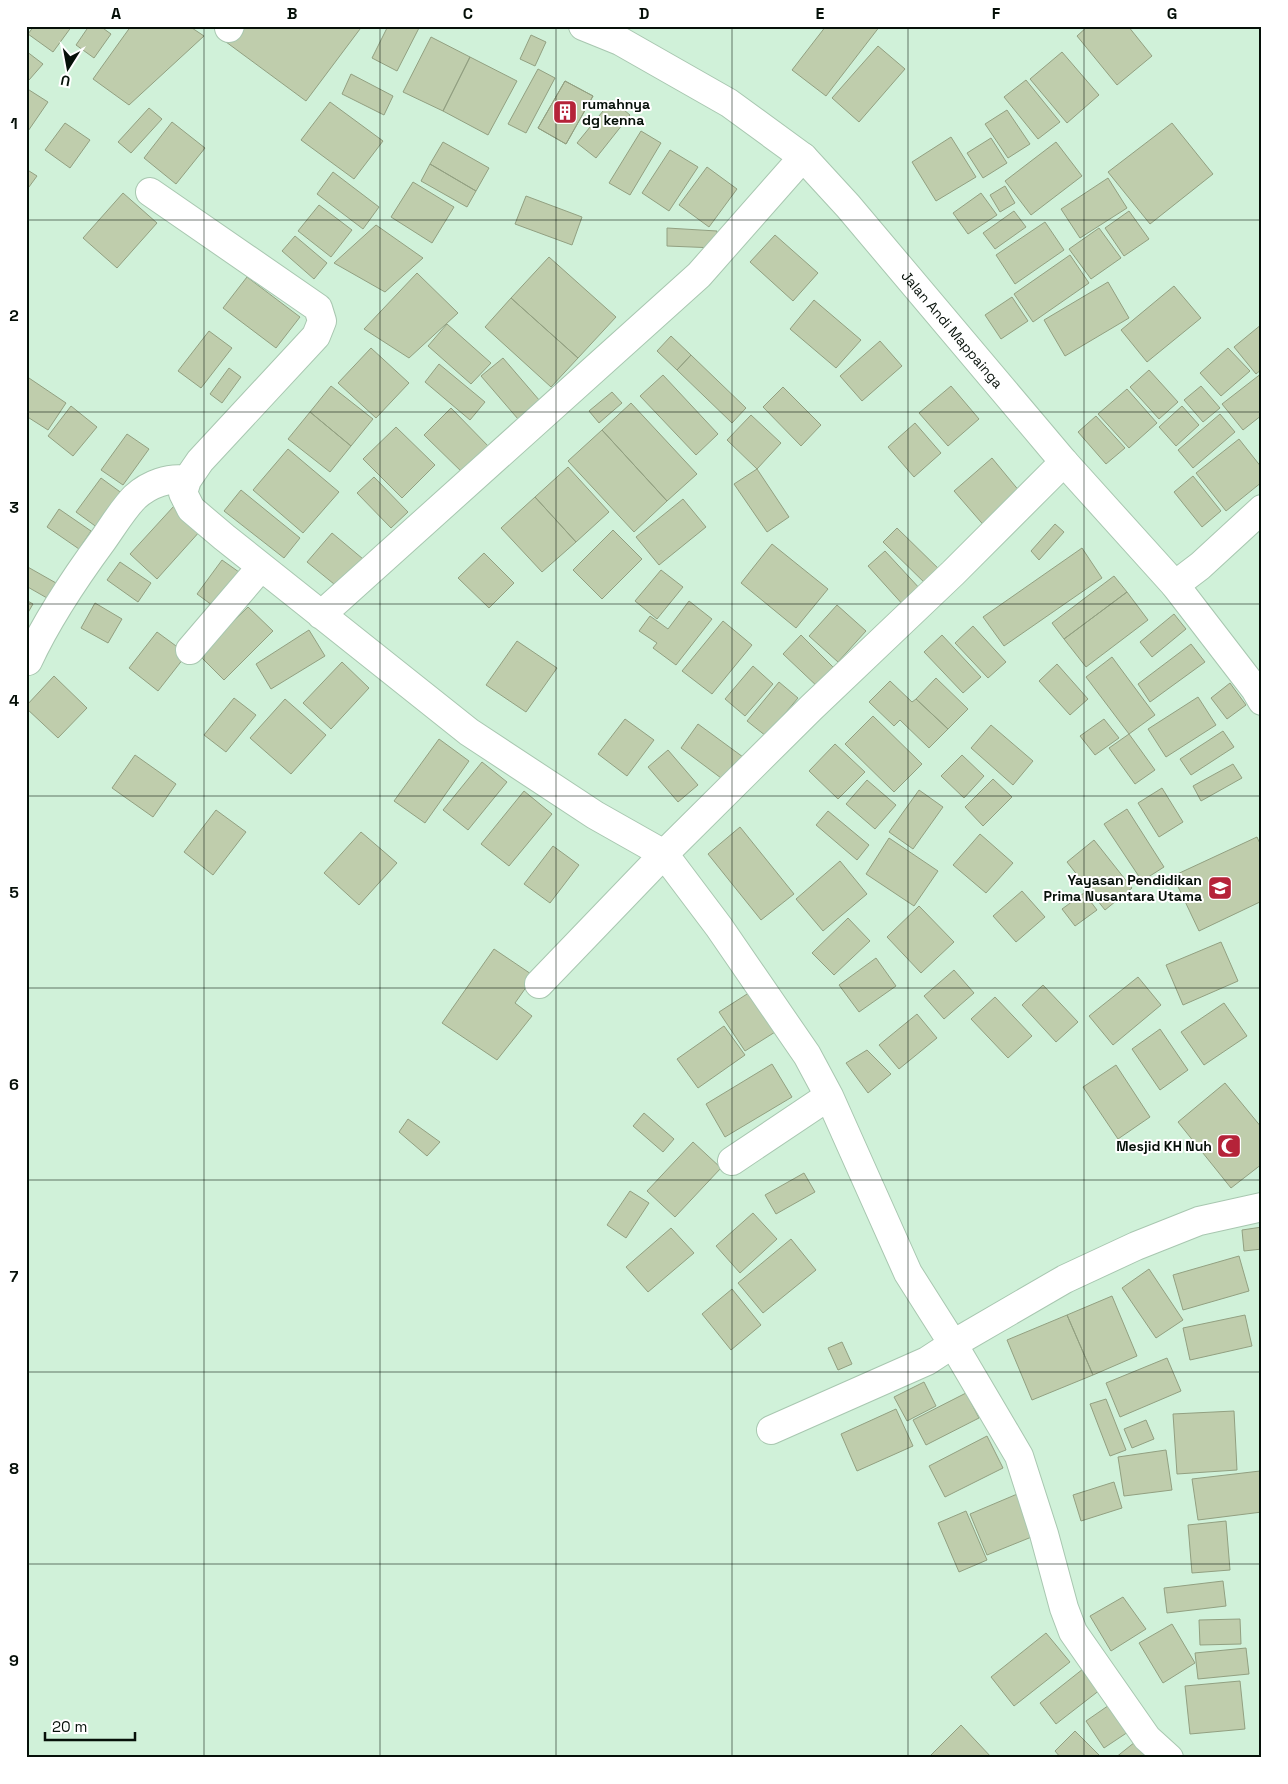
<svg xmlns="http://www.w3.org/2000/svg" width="1288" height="1784" viewBox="0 0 1288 1784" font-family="'Space Grotesk',sans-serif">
	<rect width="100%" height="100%" fill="#d0f1d9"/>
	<path fill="#bfcdac" stroke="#92a081" d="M 34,26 L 72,26 L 53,52 L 28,34 Z
		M 89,26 L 100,26 L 111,34 L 94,58 L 76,45 Z
		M 131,26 L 189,26 L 204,36 L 129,105 L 93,79 Z
		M 231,26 L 357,26 L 360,29 L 306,101 L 222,39 Z
		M 388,26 L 420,26 L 397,71 L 372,58 Z
		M 826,26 L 880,26 L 826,96 L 792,70 Z
		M 1088,26 L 1128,26 L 1152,56 L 1117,85 L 1077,36 Z
		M 531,35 L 546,42 L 535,66 L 520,59 Z
		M 431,37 L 470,57 L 443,111 L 403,92 Z
		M 878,46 L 905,69 L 859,122 L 832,98 Z
		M 26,51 L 43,64 L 29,80 L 26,78 Z
		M 1062,52 L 1099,95 L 1067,123 L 1030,79 Z
		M 470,57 L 517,81 L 488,135 L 443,111 Z
		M 538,69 L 555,78 L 526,133 L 508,124 Z
		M 351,74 L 393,96 L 384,115 L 342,94 Z
		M 1026,80 L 1060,122 L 1038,139 L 1004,97 Z
		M 565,81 L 593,96 L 566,144 L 538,128 Z
		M 565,81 L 593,96 L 566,144 L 538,128 Z
		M 26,88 L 48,102 L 26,134 Z
		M 612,100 L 630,115 L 596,158 L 577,143 Z
		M 330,102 L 383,141 L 354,179 L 301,140 Z
		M 149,108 L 162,119 L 131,153 L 118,142 Z
		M 1007,110 L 1030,144 L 1008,158 L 985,124 Z
		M 172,122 L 205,148 L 176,184 L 144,158 Z
		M 65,123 L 90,140 L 70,168 L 45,150 Z
		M 1172,123 L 1213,174 L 1150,224 L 1108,172 Z
		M 641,131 L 661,143 L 630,195 L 609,183 Z
		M 951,137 L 976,177 L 936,201 L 912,162 Z
		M 991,138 L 1007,163 L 983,178 L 967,153 Z
		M 443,142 L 489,168 L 476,191 L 430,164 Z
		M 1056,142 L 1082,176 L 1031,215 L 1005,181 Z
		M 670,150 L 698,167 L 669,211 L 642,193 Z
		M 430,164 L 476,191 L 467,207 L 421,181 Z
		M 707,167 L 737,189 L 709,227 L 679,205 Z
		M 26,169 L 37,176 L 26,191 Z
		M 333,172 L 379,207 L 363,229 L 317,194 Z
		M 1108,178 L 1127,208 L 1080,238 L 1061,209 Z
		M 413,182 L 454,207 L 432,243 L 391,217 Z
		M 1005,186 L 1015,203 L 1000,212 L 990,195 Z
		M 123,193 L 157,223 L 117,268 L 83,238 Z
		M 981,193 L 997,215 L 968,234 L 953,213 Z
		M 526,196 L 582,217 L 572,245 L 515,224 Z
		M 319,205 L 352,230 L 331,257 L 298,231 Z
		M 1014,211 L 1026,227 L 995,249 L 983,233 Z
		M 1129,211 L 1149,239 L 1124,256 L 1105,228 Z
		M 1045,222 L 1064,250 L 1015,284 L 996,255 Z
		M 376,225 L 423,258 L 385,292 L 334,263 Z
		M 667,228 L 717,231 L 716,248 L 667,246 Z
		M 1099,228 L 1121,258 L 1091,279 L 1069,249 Z
		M 775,235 L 818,273 L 793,301 L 750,262 Z
		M 295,236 L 327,263 L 314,279 L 282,251 Z
		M 1070,255 L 1089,283 L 1033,322 L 1014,294 Z
		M 549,257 L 616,317 L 578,358 L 511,298 Z
		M 417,273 L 458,313 L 409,358 L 364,329 Z
		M 247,277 L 300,317 L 276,348 L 223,308 Z
		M 1108,282 L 1129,318 L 1065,356 L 1044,320 Z
		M 1174,286 L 1201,318 L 1147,362 L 1121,330 Z
		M 1012,297 L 1028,321 L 1001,339 L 985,315 Z
		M 511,298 L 578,358 L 551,387 L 485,327 Z
		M 814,300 L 861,340 L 836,368 L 790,329 Z
		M 447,324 L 491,363 L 471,384 L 428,346 Z
		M 1262,324 L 1262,369 L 1256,374 L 1234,347 Z
		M 209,331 L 232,348 L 201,388 L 178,371 Z
		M 671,336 L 691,355 L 677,370 L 657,351 Z
		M 880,341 L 902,366 L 862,401 L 840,376 Z
		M 371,348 L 409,383 L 376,418 L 338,383 Z
		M 1228,348 L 1250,371 L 1221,396 L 1200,373 Z
		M 691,355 L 746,408 L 732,423 L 677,370 Z
		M 503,358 L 546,408 L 524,426 L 481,376 Z
		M 439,364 L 485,402 L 470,420 L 425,382 Z
		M 229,368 L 241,377 L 222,403 L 210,394 Z
		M 1149,370 L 1178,402 L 1159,419 L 1130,387 Z
		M 1262,373 L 1262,415 L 1243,430 L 1222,404 Z
		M 663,375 L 718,434 L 696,455 L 640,396 Z
		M 26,376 L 66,403 L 48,430 L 26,416 Z
		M 331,386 L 373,419 L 351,446 L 310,412 Z
		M 951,386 L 979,419 L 948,446 L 919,413 Z
		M 1201,386 L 1220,408 L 1203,422 L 1184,400 Z
		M 783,387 L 821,425 L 801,446 L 763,407 Z
		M 1127,389 L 1157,423 L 1129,448 L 1098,414 Z
		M 612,392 L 622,403 L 599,423 L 589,411 Z
		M 631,403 L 697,474 L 667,501 L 602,430 Z
		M 71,406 L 97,427 L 73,456 L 48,436 Z
		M 1182,406 L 1199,425 L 1176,446 L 1159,427 Z
		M 451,408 L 492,450 L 466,476 L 424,435 Z
		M 310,412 L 351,446 L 330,472 L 288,439 Z
		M 1220,414 L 1235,432 L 1193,468 L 1178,450 Z
		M 751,415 L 781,443 L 757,469 L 727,440 Z
		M 1096,416 L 1125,448 L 1106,464 L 1078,432 Z
		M 915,423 L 941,453 L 914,477 L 888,447 Z
		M 396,427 L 435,465 L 402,498 L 363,459 Z
		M 602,430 L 667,501 L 634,532 L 568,461 Z
		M 127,434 L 149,449 L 123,485 L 101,470 Z
		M 1239,439 L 1262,468 L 1262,482 L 1226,511 L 1196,473 Z
		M 288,449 L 339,492 L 303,533 L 253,490 Z
		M 992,458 L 1025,498 L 987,529 L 954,491 Z
		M 568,467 L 609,512 L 576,542 L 535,497 Z
		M 757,469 L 789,517 L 767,532 L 734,484 Z
		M 1193,476 L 1221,511 L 1202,527 L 1174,492 Z
		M 374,477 L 408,512 L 391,528 L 357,493 Z
		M 101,478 L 123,494 L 98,528 L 76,512 Z
		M 241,490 L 300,538 L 284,558 L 224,511 Z
		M 535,497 L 576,542 L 542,572 L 501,528 Z
		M 683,499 L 706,527 L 659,565 L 636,537 Z
		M 174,506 L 201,530 L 157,579 L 130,554 Z
		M 59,509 L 91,531 L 79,549 L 47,527 Z
		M 1055,524 L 1064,532 L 1039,560 L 1031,551 Z
		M 897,528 L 945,575 L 931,589 L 883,542 Z
		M 613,530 L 642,559 L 602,599 L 573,570 Z
		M 332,533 L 369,564 L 345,593 L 307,562 Z
		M 772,544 L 828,589 L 796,628 L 741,583 Z
		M 1082,548 L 1102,578 L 1004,646 L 983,617 Z
		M 885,551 L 922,591 L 905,607 L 868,566 Z
		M 484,553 L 514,583 L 489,608 L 458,578 Z
		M 222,560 L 246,577 L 220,611 L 197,594 Z
		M 120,562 L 151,583 L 138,602 L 107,580 Z
		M 26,566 L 56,583 L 47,598 L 26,586 Z
		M 661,570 L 683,587 L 657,619 L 635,601 Z
		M 1114,576 L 1127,592 L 1064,639 L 1052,623 Z
		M 1127,592 L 1148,620 L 1086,667 L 1064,639 Z
		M 26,600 L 33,604 L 26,616 Z
		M 689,601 L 712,619 L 676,665 L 653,648 L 657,643 L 639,631 L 650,616 L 668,629 Z
		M 95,603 L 122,619 L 108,643 L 81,628 Z
		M 837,605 L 866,631 L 838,662 L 809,636 Z
		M 248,607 L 273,631 L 224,680 L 199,655 Z
		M 1174,614 L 1186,629 L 1152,657 L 1140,642 Z
		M 723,621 L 752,645 L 712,694 L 682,671 Z
		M 973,626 L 1006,662 L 988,678 L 955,643 Z
		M 309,630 L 325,656 L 271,689 L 256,664 Z
		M 157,632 L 187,654 L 158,691 L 129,668 Z
		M 801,635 L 837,671 L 820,689 L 783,654 Z
		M 942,635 L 981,677 L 963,693 L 924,652 Z
		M 517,641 L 557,668 L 526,712 L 486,685 Z
		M 1191,644 L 1205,662 L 1150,702 L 1138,684 Z
		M 1112,657 L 1155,715 L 1129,734 L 1086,677 Z
		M 342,662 L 369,688 L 331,729 L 303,703 Z
		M 1057,664 L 1088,699 L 1070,715 L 1039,681 Z
		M 753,666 L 773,684 L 745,716 L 725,699 Z
		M 54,676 L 87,708 L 58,738 L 26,708 L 26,706 Z
		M 936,678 L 968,709 L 948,729 L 916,699 Z
		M 890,681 L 912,702 L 916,699 L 948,729 L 929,748 L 900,720 L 894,726 L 869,702 Z
		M 779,682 L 798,698 L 766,736 L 747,721 Z
		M 1230,683 L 1246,705 L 1227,719 L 1211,698 Z
		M 1198,697 L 1216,725 L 1166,757 L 1148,729 Z
		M 234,698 L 256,715 L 226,752 L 204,735 Z
		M 285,699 L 326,735 L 291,774 L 250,738 Z
		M 873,716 L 922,764 L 894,792 L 845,744 Z
		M 625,719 L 654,740 L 627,776 L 598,754 Z
		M 1104,719 L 1119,738 L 1095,755 L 1080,736 Z
		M 698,724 L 743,757 L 725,781 L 681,748 Z
		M 991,725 L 1033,761 L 1013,785 L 971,748 Z
		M 1223,731 L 1234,747 L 1191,775 L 1180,759 Z
		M 1129,734 L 1155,770 L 1135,784 L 1109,748 Z
		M 439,739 L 469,761 L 425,823 L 394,801 Z
		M 835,744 L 865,772 L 838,799 L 809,771 Z
		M 668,750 L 698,785 L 678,802 L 648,767 Z
		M 135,755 L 176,784 L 153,817 L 112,788 Z
		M 962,755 L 984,776 L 964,798 L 941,776 Z
		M 482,762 L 507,782 L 468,830 L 443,810 Z
		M 1233,764 L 1242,778 L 1201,801 L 1193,786 Z
		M 993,779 L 1012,797 L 983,826 L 965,807 Z
		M 867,780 L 896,805 L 875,829 L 846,804 Z
		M 1162,788 L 1183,822 L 1159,837 L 1138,803 Z
		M 919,790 L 943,807 L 913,849 L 889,832 Z
		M 524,791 L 552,814 L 509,866 L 481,844 Z
		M 1127,809 L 1164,867 L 1142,881 L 1104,824 Z
		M 216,810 L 246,832 L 213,875 L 184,852 Z
		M 828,811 L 869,845 L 857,860 L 816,825 Z
		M 740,827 L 794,894 L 761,920 L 708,854 Z
		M 361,832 L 397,863 L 359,905 L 324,873 Z
		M 980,834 L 1013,863 L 986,893 L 953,865 Z
		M 1257,837 L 1262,848 L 1262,901 L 1199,931 L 1173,876 Z
		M 889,838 L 938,871 L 914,906 L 866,874 Z
		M 1094,840 L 1132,888 L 1105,910 L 1067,862 Z
		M 553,846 L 579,865 L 550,903 L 524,884 Z
		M 840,861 L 867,894 L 823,931 L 796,899 Z
		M 1022,891 L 1045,917 L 1016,942 L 993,916 Z
		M 1084,893 L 1097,910 L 1075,926 L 1062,909 Z
		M 919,906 L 954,942 L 921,973 L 887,937 Z
		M 848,918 L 870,941 L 834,975 L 812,953 Z
		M 1221,942 L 1238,981 L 1183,1005 L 1166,965 Z
		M 494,949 L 534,976 L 515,1003 L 532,1016 L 497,1060 L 442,1023 Z
		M 876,958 L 896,986 L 859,1012 L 839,985 Z
		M 954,970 L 974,993 L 944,1019 L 924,996 Z
		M 1138,977 L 1161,1005 L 1113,1045 L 1089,1016 Z
		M 1043,985 L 1078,1022 L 1056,1042 L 1022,1005 Z
		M 758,987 L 783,1027 L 745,1051 L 719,1012 Z
		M 995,997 L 1032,1036 L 1008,1058 L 971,1019 Z
		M 1224,1003 L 1247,1036 L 1204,1065 L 1181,1032 Z
		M 917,1014 L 937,1038 L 899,1069 L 879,1045 Z
		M 724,1026 L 745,1055 L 698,1088 L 677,1059 Z
		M 1160,1029 L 1188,1070 L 1160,1090 L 1132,1049 Z
		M 867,1050 L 891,1074 L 868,1093 L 846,1063 Z
		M 772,1064 L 792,1097 L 725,1137 L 706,1104 Z
		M 1116,1065 L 1150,1117 L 1118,1139 L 1083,1087 Z
		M 1225,1083 L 1262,1128 L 1262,1164 L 1231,1188 L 1178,1122 Z
		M 644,1113 L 674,1139 L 663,1152 L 633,1126 Z
		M 408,1119 L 440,1142 L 427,1156 L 399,1132 Z
		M 693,1142 L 721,1168 L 675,1217 L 647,1191 Z
		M 804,1173 L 815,1192 L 776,1214 L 765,1195 Z
		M 630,1191 L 649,1203 L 626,1238 L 607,1225 Z
		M 753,1213 L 777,1239 L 740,1273 L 716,1246 Z
		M 1262,1227 L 1262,1249 L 1244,1251 L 1242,1230 Z
		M 671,1228 L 694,1253 L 648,1292 L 626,1267 Z
		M 791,1239 L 816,1270 L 763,1313 L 738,1283 Z
		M 1239,1256 L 1249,1291 L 1183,1310 L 1173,1275 Z
		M 1149,1269 L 1183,1320 L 1156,1338 L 1122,1288 Z
		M 732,1289 L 761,1325 L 731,1350 L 702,1314 Z
		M 1112,1296 L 1137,1356 L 1093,1375 L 1067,1315 Z
		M 1067,1315 L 1093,1375 L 1032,1400 L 1007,1340 Z
		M 1245,1315 L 1252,1346 L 1190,1360 L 1183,1328 Z
		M 842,1342 L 852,1364 L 838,1370 L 828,1348 Z
		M 1167,1358 L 1181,1391 L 1120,1417 L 1106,1383 Z
		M 924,1382 L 936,1406 L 907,1421 L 894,1397 Z
		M 966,1393 L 979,1418 L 926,1445 L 913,1420 Z
		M 1106,1399 L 1126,1450 L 1110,1456 L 1090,1404 Z
		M 896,1409 L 913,1446 L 857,1471 L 841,1434 Z
		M 1234,1411 L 1237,1470 L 1177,1474 L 1173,1414 Z
		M 1146,1420 L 1154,1439 L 1132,1448 L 1124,1429 Z
		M 987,1436 L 1003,1468 L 945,1497 L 929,1466 Z
		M 1166,1450 L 1172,1490 L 1124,1496 L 1118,1457 Z
		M 1260,1471 L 1262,1486 L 1262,1512 L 1198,1520 L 1192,1479 Z
		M 1114,1482 L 1122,1508 L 1081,1521 L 1073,1495 Z
		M 1022,1492 L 1039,1534 L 987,1555 L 970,1514 Z
		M 966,1511 L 987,1560 L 959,1572 L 938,1523 Z
		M 1226,1521 L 1230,1570 L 1192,1573 L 1188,1525 Z
		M 1223,1581 L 1226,1606 L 1167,1613 L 1164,1588 Z
		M 1123,1597 L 1146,1629 L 1111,1651 L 1090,1616 Z
		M 1240,1619 L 1241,1644 L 1200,1645 L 1199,1620 Z
		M 1172,1624 L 1195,1663 L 1163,1683 L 1139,1643 Z
		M 1046,1633 L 1070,1662 L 1014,1706 L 991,1677 Z
		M 1246,1648 L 1249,1674 L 1198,1679 L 1195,1653 Z
		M 1088,1665 L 1105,1686 L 1056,1724 L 1040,1703 Z
		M 1240,1681 L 1245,1729 L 1190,1734 L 1185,1686 Z
		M 1115,1701 L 1134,1728 L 1104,1748 L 1086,1721 Z
		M 961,1725 L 992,1758 L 933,1758 L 931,1755 Z
		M 1075,1731 L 1102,1758 L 1061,1758 L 1055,1751 Z
		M 1140,1738 L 1150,1752 L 1142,1758 L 1115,1758 Z"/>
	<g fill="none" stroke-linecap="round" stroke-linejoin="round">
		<defs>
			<path id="street" d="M 229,28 L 230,26
				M 150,192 L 318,308 L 322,321 L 316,336 L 200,461 L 187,480 L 183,493 L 191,509 L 224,537 L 469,732 L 595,815 L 664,854 L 719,927 L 807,1055 L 829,1096 L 908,1273 L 953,1344 L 1019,1456 L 1044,1534 L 1064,1608 L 1073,1632 L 1147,1738 L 1169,1758
				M 1175,585 L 1200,566 L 1262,509
				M 321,615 L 699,275 L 803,157
				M 190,650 L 261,567
				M 28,661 C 48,618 75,578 103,540 C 113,526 123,509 135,497 C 149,484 169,477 187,480
				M 539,984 L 664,854 L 811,708 L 953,573 L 1064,462
				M 732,1161 L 829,1096
				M 771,1430 L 927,1361 L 953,1344 L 1065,1279 L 1136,1246 L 1199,1221 L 1262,1207"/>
			<g id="primary">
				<path id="s1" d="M 583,26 L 620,41 L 729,103 L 803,157 L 848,206 L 1064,462 L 1175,585 L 1255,689 L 1262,701"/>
			</g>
		</defs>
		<use href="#street" stroke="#a8c7b0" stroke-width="30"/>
		<use href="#primary" stroke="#a8c7b0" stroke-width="30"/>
		<use href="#street" stroke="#fff" stroke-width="28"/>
		<use href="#primary" stroke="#fff" stroke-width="28"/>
	</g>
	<path fill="none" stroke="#061009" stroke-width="1" stroke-opacity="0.55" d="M 204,26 L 204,1758M 380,26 L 380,1758M 556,26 L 556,1758M 732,26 L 732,1758M 908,26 L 908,1758M 1084,26 L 1084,1758M 26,220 L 1262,220M 26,412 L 1262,412M 26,604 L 1262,604M 26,796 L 1262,796M 26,988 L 1262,988M 26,1180 L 1262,1180M 26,1372 L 1262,1372M 26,1564 L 1262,1564"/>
	<defs>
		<symbol id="building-square" viewBox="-11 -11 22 22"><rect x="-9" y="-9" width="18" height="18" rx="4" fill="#b52339" stroke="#fff"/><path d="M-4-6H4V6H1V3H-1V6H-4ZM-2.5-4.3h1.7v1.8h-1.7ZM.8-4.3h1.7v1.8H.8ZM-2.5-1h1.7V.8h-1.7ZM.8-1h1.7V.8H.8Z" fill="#fff"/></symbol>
		<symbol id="school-square" viewBox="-11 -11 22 22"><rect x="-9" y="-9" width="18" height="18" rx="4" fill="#b52339" stroke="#fff"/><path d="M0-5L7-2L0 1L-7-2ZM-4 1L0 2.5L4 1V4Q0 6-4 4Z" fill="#fff"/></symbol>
		<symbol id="mosque-square" viewBox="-11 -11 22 22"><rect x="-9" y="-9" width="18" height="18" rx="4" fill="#b52339" stroke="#fff"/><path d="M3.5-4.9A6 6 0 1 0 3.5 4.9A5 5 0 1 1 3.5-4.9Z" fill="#fff"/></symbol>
	</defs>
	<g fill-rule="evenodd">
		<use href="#building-square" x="551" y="98" width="28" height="28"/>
		<use href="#school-square" x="1206" y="874" width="28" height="28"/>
		<use href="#mosque-square" x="1215" y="1132" width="28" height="28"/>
	</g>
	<g text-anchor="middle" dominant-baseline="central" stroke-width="4" stroke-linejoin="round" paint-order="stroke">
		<g font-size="14" font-weight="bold" fill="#061009" stroke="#fff" text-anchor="end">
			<text x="582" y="104" text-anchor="start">rumahnya<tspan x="582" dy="16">dg kenna</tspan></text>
			<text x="1202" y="880">Yayasan Pendidikan<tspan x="1202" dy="16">Prima Nusantara Utama</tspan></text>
			<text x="1212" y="1146">Mesjid KH Nuh</text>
		</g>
		<g font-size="14" fill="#061009" stroke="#fff">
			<text stroke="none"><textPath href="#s1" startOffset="485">Jalan Andi Mappainga</textPath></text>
		</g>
	</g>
	<rect width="1288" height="1784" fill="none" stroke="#ffffff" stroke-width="55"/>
	<g transform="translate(68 68) rotate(191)" stroke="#ffffff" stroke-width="4" paint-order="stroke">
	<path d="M0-4L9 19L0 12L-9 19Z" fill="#061009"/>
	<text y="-8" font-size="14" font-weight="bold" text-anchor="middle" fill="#061009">U</text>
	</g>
	<path d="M45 1732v8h90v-8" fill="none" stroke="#061009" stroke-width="2.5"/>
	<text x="52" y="1732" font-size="15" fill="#061009" stroke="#ffffff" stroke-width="4" paint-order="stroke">20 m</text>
	<rect x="28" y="28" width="1232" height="1728" fill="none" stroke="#061009" stroke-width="2"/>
	<g font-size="16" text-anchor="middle" font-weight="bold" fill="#061009">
		<text x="116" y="19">A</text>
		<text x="292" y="19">B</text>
		<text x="468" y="19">C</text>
		<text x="644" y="19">D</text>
		<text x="820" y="19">E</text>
		<text x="996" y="19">F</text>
		<text x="1172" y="19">G</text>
		<text x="14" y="129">1</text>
		<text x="14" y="321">2</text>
		<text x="14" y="513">3</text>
		<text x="14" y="706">4</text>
		<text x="14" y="898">5</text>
		<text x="14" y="1090">6</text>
		<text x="14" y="1282">7</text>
		<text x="14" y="1474">8</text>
		<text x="14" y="1666">9</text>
	</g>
</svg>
